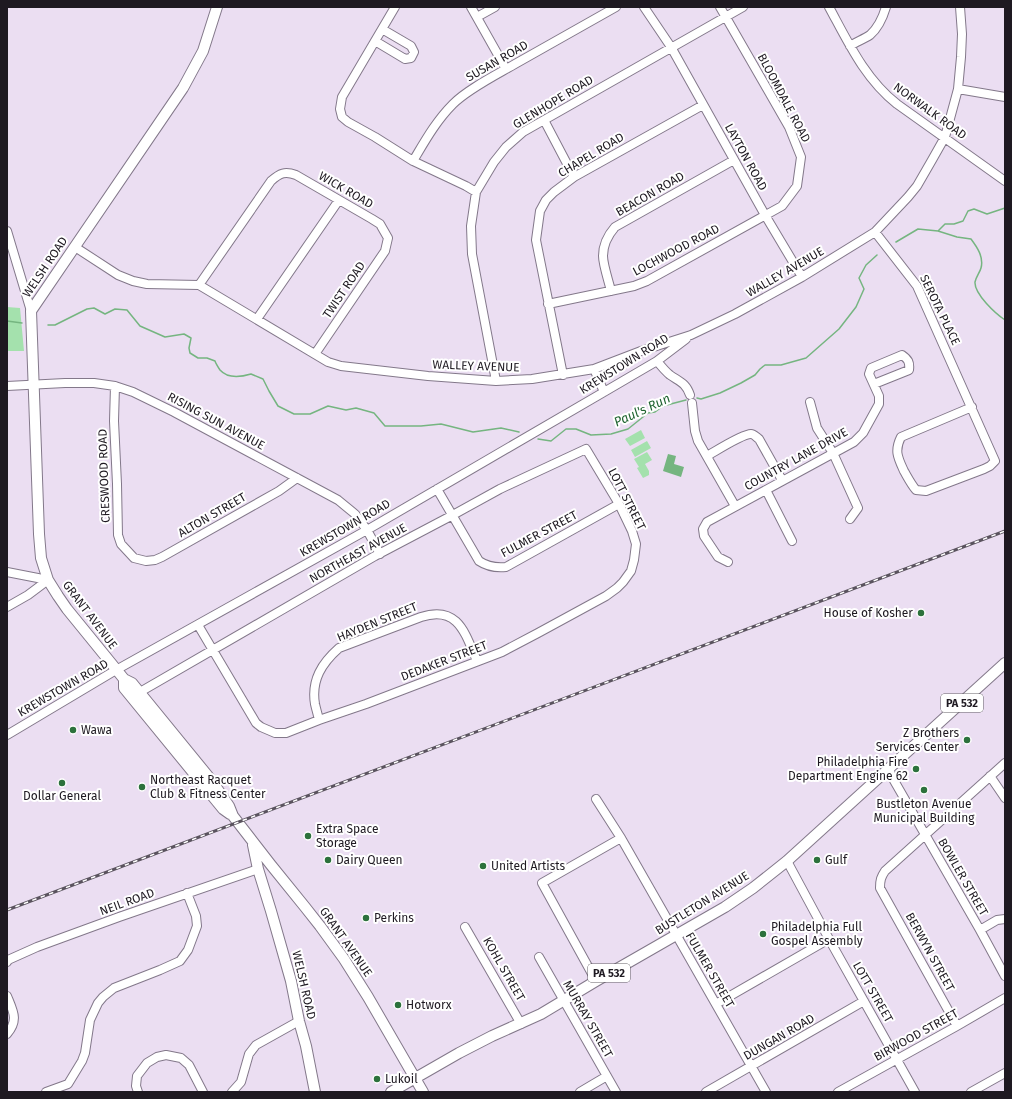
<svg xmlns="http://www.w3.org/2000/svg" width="1012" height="1099" viewBox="0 0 1012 1099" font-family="'Fira Sans',sans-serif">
	<rect width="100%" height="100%" fill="#ebdef2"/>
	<path fill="#a4e1ad" d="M 7,307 L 20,308 L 24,351 L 7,351 Z
		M 641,430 L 645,438 L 630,446 L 625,439 Z
		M 647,441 L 651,448 L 635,457 L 631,450 Z
		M 647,452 L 652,460 L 645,464 L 649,471 L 649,475 L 643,478 L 637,468 L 639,467 L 634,459 Z"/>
	<path fill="#75b580" d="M 668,454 L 676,456 L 674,464 L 684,467 L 681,477 L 663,471 Z"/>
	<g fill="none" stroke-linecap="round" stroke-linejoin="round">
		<path stroke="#75b580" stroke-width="1.5" d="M 938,231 L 945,224 L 954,224 L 963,221 L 968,211 L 974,209 L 987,214 L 1005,208
			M 896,242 L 918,229 L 938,231 L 957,237 L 971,239 C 977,247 984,257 981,268 C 980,272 976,277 975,282 C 974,294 996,314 1005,320
			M 7,321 L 22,323
			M 48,325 L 55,325 L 87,309 L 94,308 L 105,314 L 115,309 L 127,310 L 140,326 L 165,337 L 184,334 L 191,338 L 189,348 L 190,353 L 198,358 L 207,358 L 215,361 C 216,364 218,367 220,370 C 228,379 241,377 251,374 L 263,379 L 269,391 L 278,406 L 294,414 L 310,414 L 328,406 L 346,410 L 356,408 L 374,413 L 385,426 L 421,426 L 441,424 L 473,432 L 501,428 L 519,432
			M 697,398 L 701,399 L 720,393 L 741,383 L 755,375 L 760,369 L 765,365 L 781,365 L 806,358 L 839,329 L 856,307 L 864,289 L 859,278 L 866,265 L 877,255
			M 538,439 L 551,441 L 566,429 L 576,429 L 591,435 L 611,434 L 628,429 L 648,413 L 655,412 L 663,406 L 686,400"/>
		<defs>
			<path id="minor" d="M 395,7 L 342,97 L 340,109 L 342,117 L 348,122 L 375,137 L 413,161 L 466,186 L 476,192
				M 471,7 L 506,69
				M 644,7 L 671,47 L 765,215 L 802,277
				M 829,7 C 848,42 865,79 897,104 L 1005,181
				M 477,17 L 495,7
				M 375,41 L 405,59 L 411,58 L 414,52 L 411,46 L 382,29
				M 850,46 C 856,42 864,39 870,35 C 878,28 883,17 886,7
				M 958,89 L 1005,97
				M 544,120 L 574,177
				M 413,161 C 425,141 436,121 453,104 C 468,89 496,75 515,64 C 549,45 582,26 616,7
				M 7,231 L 31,311
				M 875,232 L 917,286 L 995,461 L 990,466 L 984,469 L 926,491 L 916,490 C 911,484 908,478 904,471 C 898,458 894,451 901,437 L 972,407
				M 75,247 L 118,275 L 133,281 L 147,284 L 199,285 L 328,362 L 341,366 L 428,376 L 496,381 L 532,379 L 594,369 L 641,351 L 691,335 L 735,314 L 802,277 L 875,232 L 908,197 L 917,186 L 932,160 L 945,137 L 958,89 L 961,57 L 962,34 L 960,7
				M 199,285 L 271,181 C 280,173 285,171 296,175 L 372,219 L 380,224 L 388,238 L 385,251 L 315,354
				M 611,291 C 609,282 603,265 603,256 C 603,246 608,235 615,227 L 734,160
				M 548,304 L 634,286 L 647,281 L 782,206 L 797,186 L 801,157 L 789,127 L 720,7
				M 257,319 L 339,200
				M 657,361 C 661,366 665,371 670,375 C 680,382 686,383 690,395
				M 594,369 L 604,392
				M 563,375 L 536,240 L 540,211 L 546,200 L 554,192 L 574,177 L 703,105
				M 496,381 L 472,254 L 471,226 L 476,192 L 494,162 L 506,147 L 523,132 L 743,7
				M 7,386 L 65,383 L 94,383 L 115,386 L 133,392 L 174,412 L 338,500 L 355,514 L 367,530 L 380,554
				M 115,386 L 114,421 L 117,484 L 118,535 L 121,544 L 134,558 L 146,561 L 155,560 L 162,557 L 279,491 L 297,478
				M 810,402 L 817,428 L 833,453 L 858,508 L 850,519
				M 692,403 L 695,431 L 698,441 L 735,506
				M 707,456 C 716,451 742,434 751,434 C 754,434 756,437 759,439 L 782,480
				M 437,489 L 479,561 C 488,567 496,568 506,567 L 619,504
				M 766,490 L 792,541
				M 728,562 L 718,557 L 704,536 L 703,529 L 707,522 L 854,442 L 863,433 L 879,404 L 879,396 L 869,374 L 871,368 L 902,355 C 908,359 910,362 909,370 L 874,384
				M 7,572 L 48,580
				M 7,607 L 28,595 L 48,580
				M 140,692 L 375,556 L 451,516 L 500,489 L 586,449 L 619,504 L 632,531 L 636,544 L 634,560 L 631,571 L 623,582 L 617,588 L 606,596 L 538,633 L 502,652 L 366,704 L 319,720 L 286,733 L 275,733 L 261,727 L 256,723 L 198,625
				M 319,720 C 318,715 316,709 315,704 C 311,680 322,663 339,648 L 421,617 C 458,605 465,633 477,661
				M 7,735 L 116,670 L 367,530 L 604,392 L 657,361 L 686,339
				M 889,768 L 892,777 L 980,930 L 1005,976
				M 990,776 L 1005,798
				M 596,799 L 621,838 L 766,1092
				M 787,861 L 829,939 L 915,1092
				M 465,927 L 521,1024
				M 980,930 L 997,920 L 1005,919
				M 539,957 L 616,1092
				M 7,962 L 8,960 L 37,947 L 119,917 L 258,869
				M 596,981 L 542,883 L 621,838
				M 7,996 C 13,1011 19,1020 7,1034
				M 716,1004 L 829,939
				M 957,1026 L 880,888 C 880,880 881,877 885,871 L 1005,763
				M 46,1092 L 68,1084 L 82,1061 L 85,1053 L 90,1020 L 98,1003 L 103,997 L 114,988 L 160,970 L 180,961 L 188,950 L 197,926 L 196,916 L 187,893
				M 138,1092 L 136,1086 L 137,1076 L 147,1063 L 157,1057 L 166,1055 L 181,1058 L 189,1065 L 203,1092
				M 232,1092 L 241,1082 L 249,1054 L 256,1045 L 299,1021
				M 580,1092 L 607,1076
				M 706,1092 L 864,1001
				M 838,1092 L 957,1026 L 1005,998
				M 971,1092 L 1005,1073"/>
			<path id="major" d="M 217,7 L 203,51 L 183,88 L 31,311 L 39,534 L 41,558 L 48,580 L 58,596 L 67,609 L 124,679 L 132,683 L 212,781 L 229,806 L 233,816 L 271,865 L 305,907 L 320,926 L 344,959 L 368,997 L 423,1092
				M 124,679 L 124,688 L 223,809 L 230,814
				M 253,845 L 258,869 L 271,911 L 291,981 L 299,1021 L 306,1046 L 315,1092
				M 391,1092 L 459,1053 L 492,1036 L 541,1014 L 596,981 L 725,907 L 753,888 L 787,861 L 1005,663"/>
		</defs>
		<use href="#minor" stroke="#83788a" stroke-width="10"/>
		<use href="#major" stroke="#83788a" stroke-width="12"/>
		<use href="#minor" stroke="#fff" stroke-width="8"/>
		<use href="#major" stroke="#fff" stroke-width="10"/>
		<defs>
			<path id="rail" d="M 7,910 L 1005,531"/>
		</defs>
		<use href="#rail" stroke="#5a535e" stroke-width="3"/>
		<use href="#rail" stroke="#fff" stroke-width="1.5" stroke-dasharray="4.5" stroke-linecap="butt"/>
	</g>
	<g fill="#2c713c" stroke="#fff" stroke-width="1.5">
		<circle cx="921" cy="613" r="4"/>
		<circle cx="73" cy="730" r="4"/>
		<circle cx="967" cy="740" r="4"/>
		<circle cx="916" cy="769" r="4"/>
		<circle cx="62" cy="783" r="4"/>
		<circle cx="142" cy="787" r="4"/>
		<circle cx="924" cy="790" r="4"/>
		<circle cx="308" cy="836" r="4"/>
		<circle cx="328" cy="860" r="4"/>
		<circle cx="817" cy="860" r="4"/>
		<circle cx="483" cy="866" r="4"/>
		<circle cx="366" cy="918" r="4"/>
		<circle cx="763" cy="934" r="4"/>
		<circle cx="398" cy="1005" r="4"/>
		<circle cx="377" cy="1079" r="4"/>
	</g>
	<g text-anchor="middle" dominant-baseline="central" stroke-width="4" stroke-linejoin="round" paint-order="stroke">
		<g fill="#fff" stroke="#625e64" stroke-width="1">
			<rect x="941" y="694" width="42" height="18" rx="3"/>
			<rect x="588" y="964" width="42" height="18" rx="3"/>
		</g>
		<g font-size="11" font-weight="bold" fill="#1e1921">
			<text x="962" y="703">PA 532</text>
			<text x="609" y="973">PA 532</text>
		</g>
		<g font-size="12" fill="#1e1921" stroke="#fff">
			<text transform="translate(497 61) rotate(-30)">SUSAN ROAD</text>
			<text transform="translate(784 98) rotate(62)">BLOOMDALE ROAD</text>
			<text transform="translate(553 102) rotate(-31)">GLENHOPE ROAD</text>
			<text transform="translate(930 111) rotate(36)">NORWALK ROAD</text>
			<text transform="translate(591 155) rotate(-31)">CHAPEL ROAD</text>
			<text transform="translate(746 157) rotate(61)">LAYTON ROAD</text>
			<text transform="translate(346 190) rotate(30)">WICK ROAD</text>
			<text transform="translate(650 194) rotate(-30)">BEACON ROAD</text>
			<text transform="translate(676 250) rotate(-28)">LOCHWOOD ROAD</text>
			<text transform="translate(45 267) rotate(-56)">WELSH ROAD</text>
			<text transform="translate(785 272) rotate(-30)">WALLEY AVENUE</text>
			<text transform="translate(344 290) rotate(-56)">TWIST ROAD</text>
			<text transform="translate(940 310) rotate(64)">SEROTA PLACE</text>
			<text transform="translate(624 364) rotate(-32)">KREWSTOWN ROAD</text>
			<text transform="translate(476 366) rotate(2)">WALLEY AVENUE</text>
			<text transform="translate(216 421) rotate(28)">RISING SUN AVENUE</text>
			<text transform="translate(796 459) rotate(-29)">COUNTRY LANE DRIVE</text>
			<text transform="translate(104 476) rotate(-92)">CRESWOOD ROAD</text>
			<text transform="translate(627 499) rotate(63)">LOTT STREET</text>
			<text transform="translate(212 515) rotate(-30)">ALTON STREET</text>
			<text transform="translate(345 528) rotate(-30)">KREWSTOWN ROAD</text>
			<text transform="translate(539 534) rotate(-28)">FULMER STREET</text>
			<text transform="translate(358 553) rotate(-29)">NORTHEAST AVENUE</text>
			<text transform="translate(90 615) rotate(53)">GRANT AVENUE</text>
			<text transform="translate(377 622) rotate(-22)">HAYDEN STREET</text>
			<text transform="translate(444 661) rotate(-21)">DEDAKER STREET</text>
			<text transform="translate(63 688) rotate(-30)">KREWSTOWN ROAD</text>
			<text transform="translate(963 877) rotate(60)">BOWLER STREET</text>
			<text transform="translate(127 902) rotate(-20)">NEIL ROAD</text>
			<text transform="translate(702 903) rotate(-32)">BUSTLETON AVENUE</text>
			<text transform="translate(346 942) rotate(55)">GRANT AVENUE</text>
			<text transform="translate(930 952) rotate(61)">BERWYN STREET</text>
			<text transform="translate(504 969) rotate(60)">KOHL STREET</text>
			<text transform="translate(710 970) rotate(60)">FULMER STREET</text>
			<text transform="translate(304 985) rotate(77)">WELSH ROAD</text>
			<text transform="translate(873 992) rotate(60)">LOTT STREET</text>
			<text transform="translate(588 1019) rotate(60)">MURRAY STREET</text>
			<text transform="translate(916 1035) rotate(-29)">BIRWOOD STREET</text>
			<text transform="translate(779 1037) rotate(-30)">DUNGAN ROAD</text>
		</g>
		<g font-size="12" fill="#1e1921" stroke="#fff" text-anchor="start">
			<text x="913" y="613" text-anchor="end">House of Kosher</text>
			<text x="81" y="730">Wawa</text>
			<text x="959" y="733" text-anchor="end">Z Brothers<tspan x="959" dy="14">Services Center</tspan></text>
			<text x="908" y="762" text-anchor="end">Philadelphia Fire<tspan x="908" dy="14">Department Engine 62</tspan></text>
			<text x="150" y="780">Northeast Racquet<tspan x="150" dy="14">Club &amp; Fitness Center</tspan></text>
			<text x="62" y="796" text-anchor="middle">Dollar General</text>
			<text x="924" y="804" text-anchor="middle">Bustleton Avenue<tspan x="924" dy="14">Municipal Building</tspan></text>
			<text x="316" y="829">Extra Space<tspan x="316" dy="14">Storage</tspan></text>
			<text x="336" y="860">Dairy Queen</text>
			<text x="825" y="860">Gulf</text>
			<text x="491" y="866">United Artists</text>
			<text x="374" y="918">Perkins</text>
			<text x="771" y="927">Philadelphia Full<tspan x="771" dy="14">Gospel Assembly</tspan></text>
			<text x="406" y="1005">Hotworx</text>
			<text x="385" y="1079">Lukoil</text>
		</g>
		<g font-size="13" font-style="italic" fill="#206431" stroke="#fff">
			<text transform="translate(642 410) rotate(-25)">Paul's Run</text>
		</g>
	</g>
	<rect width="1012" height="1099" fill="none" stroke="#1e1921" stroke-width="16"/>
</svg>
